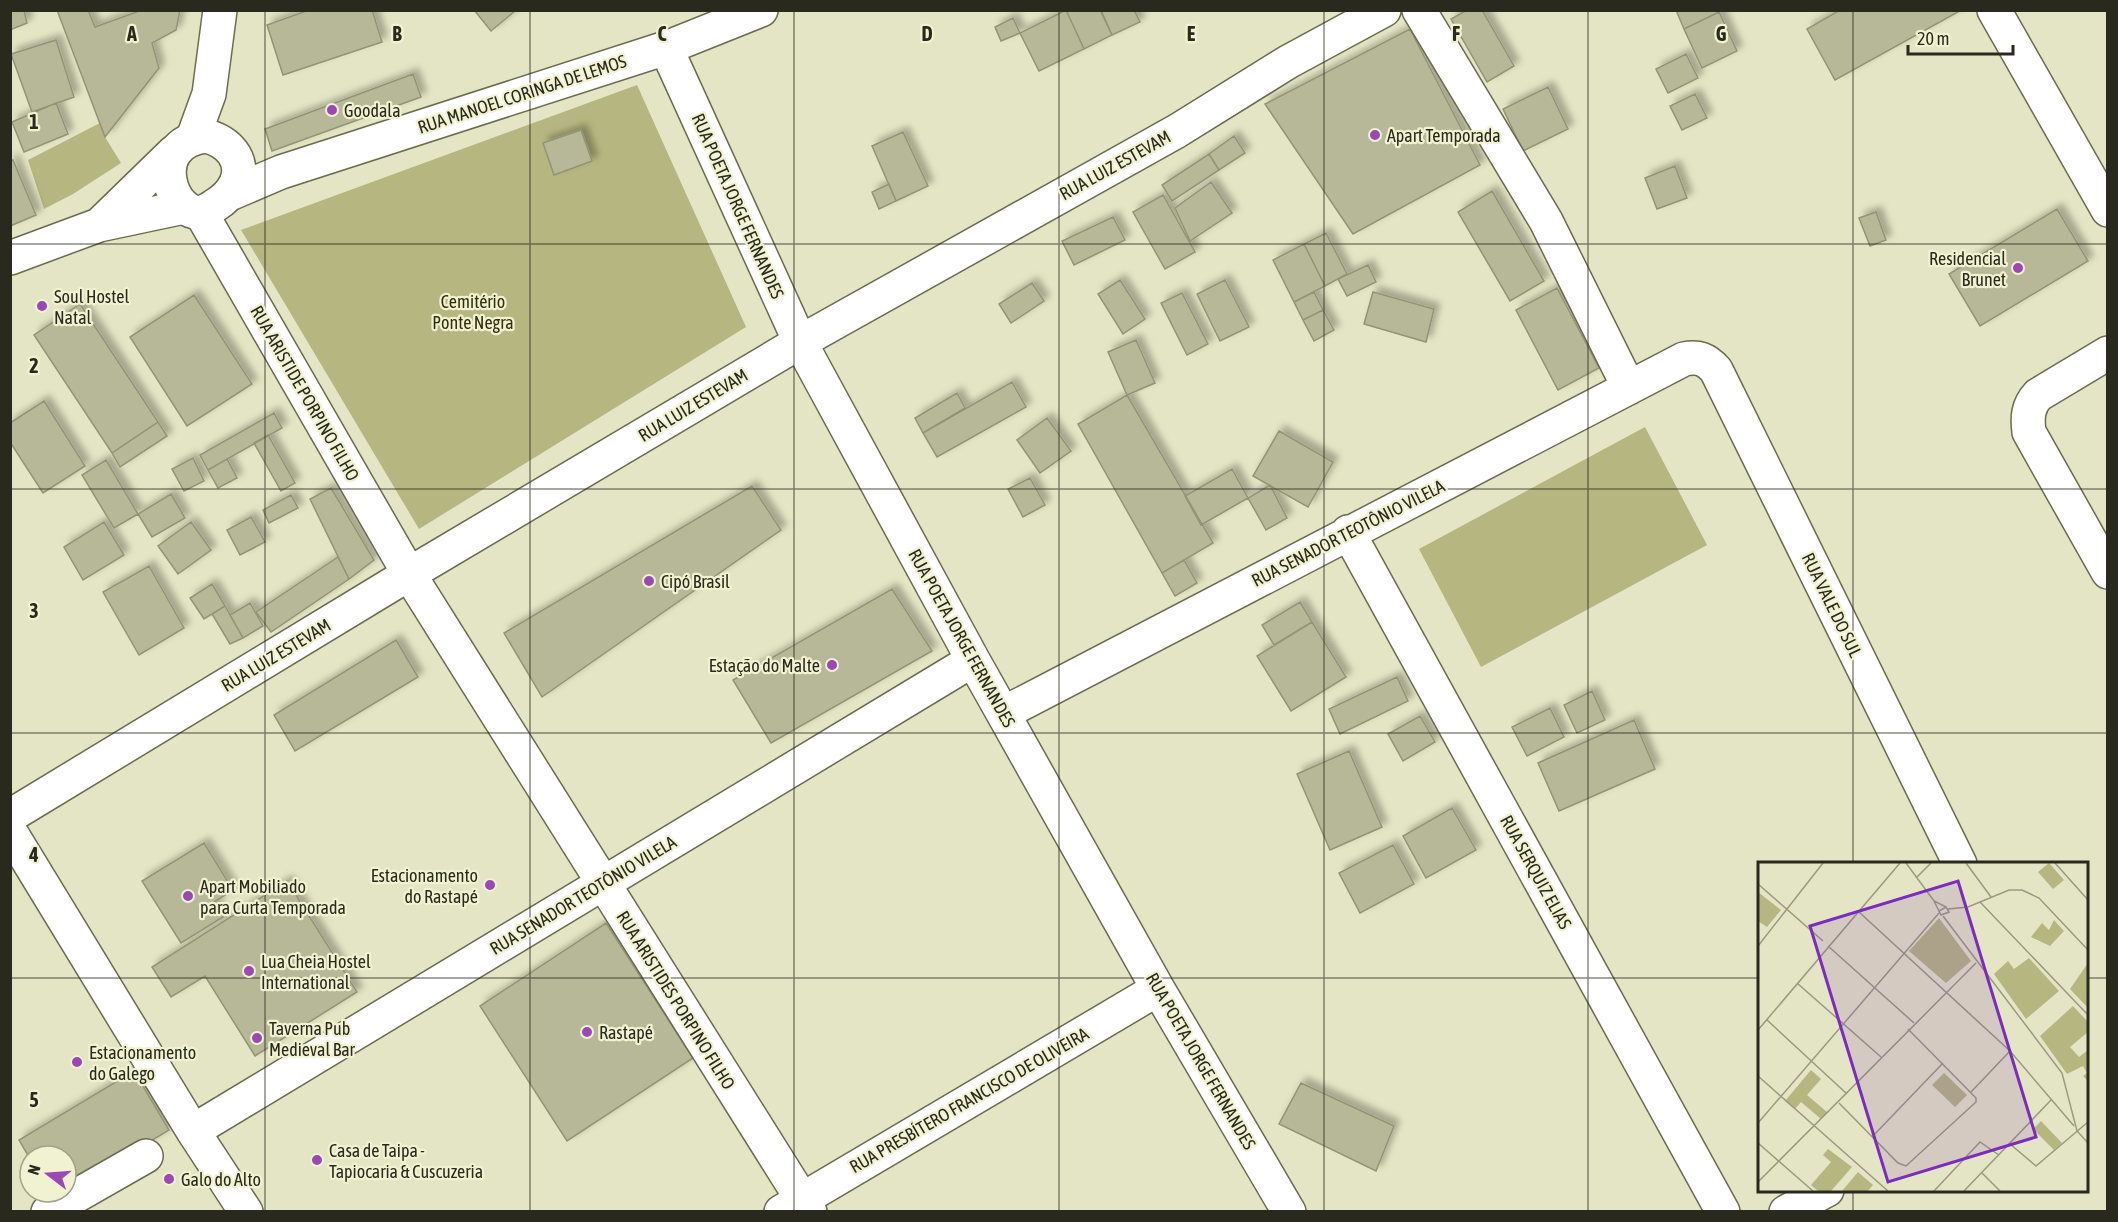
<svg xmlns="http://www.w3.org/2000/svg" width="2118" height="1222" viewBox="0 0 2118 1222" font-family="'Asap Condensed',sans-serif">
	<defs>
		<filter id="shadow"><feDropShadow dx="5.5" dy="-5.5" stdDeviation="3" flood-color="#0004"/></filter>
	</defs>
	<rect width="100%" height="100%" fill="#e4e5c4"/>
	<path fill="#b5b680" d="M 637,85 L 746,327 L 419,529 L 241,230 Z
		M 100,123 L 105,137 L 121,163 L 73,194 L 44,209 L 28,160 Z
		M 1645,427 L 1707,545 L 1481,667 L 1419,549 Z"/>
	<path fill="#b7b898" stroke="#939475" stroke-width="1.5" filter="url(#shadow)" d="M 10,10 L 24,10 L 27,23 L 10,30 Z
		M 57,10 L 88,10 L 95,27 L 142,10 L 180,10 L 176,30 L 152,43 L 159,68 L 105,137 Z
		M 309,10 L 372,10 L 382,42 L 283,75 L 267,25 Z
		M 474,10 L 515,10 L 515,11 L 491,31 Z
		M 1066,10 L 1084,49 L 1039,71 L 1020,33 Z
		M 1066,10 L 1100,10 L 1112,35 L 1084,49 Z
		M 1101,10 L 1134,10 L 1140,22 L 1112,35 Z
		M 1467,10 L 1482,10 L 1514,66 L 1487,82 L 1451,19 Z
		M 1676,10 L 1718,10 L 1719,12 L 1684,29 Z
		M 1840,10 L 1957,10 L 1958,12 L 1835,80 L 1807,29 Z
		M 1719,12 L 1737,51 L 1702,68 L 1684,29 Z
		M 1013,18 L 1020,33 L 1001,41 L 995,27 Z
		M 1410,29 L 1480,165 L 1353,234 L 1265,104 Z
		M 56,40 L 74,97 L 32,112 L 11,54 Z
		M 1686,54 L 1698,78 L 1668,93 L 1656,69 Z
		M 413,74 L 421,97 L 272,151 L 265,129 Z
		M 1548,87 L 1568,129 L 1523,151 L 1503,109 Z
		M 1695,94 L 1707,118 L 1682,130 L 1670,106 Z
		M 56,103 L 68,134 L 24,152 L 12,122 Z
		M 581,130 L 592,161 L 554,175 L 543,143 Z
		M 903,132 L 928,186 L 896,201 L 872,146 Z
		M 1234,136 L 1245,153 L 1219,170 L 1209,154 Z
		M 1209,154 L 1219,170 L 1172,201 L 1162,185 Z
		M 13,160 L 36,215 L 10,226 L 10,161 Z
		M 1675,166 L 1687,198 L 1657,209 L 1645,178 Z
		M 1211,182 L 1232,213 L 1190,241 L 1175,208 Z
		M 889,184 L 896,201 L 879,209 L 872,192 Z
		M 1492,191 L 1544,281 L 1510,301 L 1458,212 Z
		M 1163,195 L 1195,252 L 1165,269 L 1133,212 Z
		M 2057,209 L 2088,261 L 1980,326 L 1949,274 Z
		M 1876,212 L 1886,240 L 1870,246 L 1859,218 Z
		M 1113,217 L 1125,240 L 1074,265 L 1062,241 Z
		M 1326,233 L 1347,274 L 1325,286 L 1304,244 Z
		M 1304,244 L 1325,286 L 1294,302 L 1273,260 Z
		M 1368,265 L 1376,282 L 1347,296 L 1338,279 Z
		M 1120,280 L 1145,319 L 1123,334 L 1098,294 Z
		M 1225,280 L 1249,327 L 1220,341 L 1197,294 Z
		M 1032,283 L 1044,301 L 1011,323 L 999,304 Z
		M 1557,288 L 1599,368 L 1558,390 L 1516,310 Z
		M 1314,292 L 1323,310 L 1303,320 L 1294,302 Z
		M 1373,292 L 1434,309 L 1426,342 L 1364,324 Z
		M 1182,293 L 1208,344 L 1187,355 L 1161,303 Z
		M 194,295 L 252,384 L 187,426 L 130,337 Z
		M 80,304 L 158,422 L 112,453 L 34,335 Z
		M 1323,310 L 1334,330 L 1314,341 L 1303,320 Z
		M 1136,340 L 1155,383 L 1127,395 L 1108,352 Z
		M 1012,382 L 1026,407 L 937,457 L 923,433 Z
		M 957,393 L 965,408 L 923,433 L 915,418 Z
		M 1127,395 L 1213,543 L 1162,573 L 1078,424 Z
		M 44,401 L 85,466 L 43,493 L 10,442 L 10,423 Z
		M 274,413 L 282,428 L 208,470 L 200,455 Z
		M 1047,418 L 1071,451 L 1040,473 L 1017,440 Z
		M 158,422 L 167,436 L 120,467 L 112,453 Z
		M 1279,431 L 1333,462 L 1308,507 L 1253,476 Z
		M 268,435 L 295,483 L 281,491 L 254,443 Z
		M 193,458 L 204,481 L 184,491 L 172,469 Z
		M 227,459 L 237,478 L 218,488 L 208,470 Z
		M 106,460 L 138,514 L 114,528 L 82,475 Z
		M 1232,469 L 1248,498 L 1201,525 L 1185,496 Z
		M 1030,478 L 1045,505 L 1023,517 L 1008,489 Z
		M 1270,485 L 1287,518 L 1266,530 L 1248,498 Z
		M 752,486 L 781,530 L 542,697 L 504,633 Z
		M 331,488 L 374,560 L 349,579 L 310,499 Z
		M 171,494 L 185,518 L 152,537 L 138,514 Z
		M 291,495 L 298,508 L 269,523 L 263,510 Z
		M 251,517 L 265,542 L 240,555 L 227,530 Z
		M 104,522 L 124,555 L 83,580 L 64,547 Z
		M 191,522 L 211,550 L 178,574 L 158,546 Z
		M 338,557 L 349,579 L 271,632 L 256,612 Z
		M 1184,560 L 1197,583 L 1175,596 L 1162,573 Z
		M 149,566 L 184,628 L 139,655 L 103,592 Z
		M 212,584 L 225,606 L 204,619 L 190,598 Z
		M 892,589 L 932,651 L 771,743 L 733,680 Z
		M 1300,602 L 1312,622 L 1274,645 L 1262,625 Z
		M 250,603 L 263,626 L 243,638 L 230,615 Z
		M 225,606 L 243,638 L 230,644 L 212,614 Z
		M 1312,622 L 1346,677 L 1291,711 L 1257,656 Z
		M 396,640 L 418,677 L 295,751 L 274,715 Z
		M 1397,677 L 1408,701 L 1340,734 L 1329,709 Z
		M 1592,691 L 1605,720 L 1577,733 L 1564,705 Z
		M 1550,708 L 1564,737 L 1527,756 L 1512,727 Z
		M 1420,716 L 1435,742 L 1403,761 L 1388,734 Z
		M 1634,720 L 1655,769 L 1559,811 L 1538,763 Z
		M 1349,751 L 1382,827 L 1330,850 L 1297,774 Z
		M 1452,808 L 1476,850 L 1426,878 L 1403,836 Z
		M 204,843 L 233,890 L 214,902 L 223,917 L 181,943 L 142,881 Z
		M 1393,845 L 1414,884 L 1360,913 L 1339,873 Z
		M 287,881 L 357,992 L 255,1056 L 205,976 L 171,997 L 152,967 Z
		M 606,923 L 693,1058 L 567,1141 L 480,1006 Z
		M 134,1071 L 169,1130 L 54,1200 L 49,1192 L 66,1192 L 66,1156 L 30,1156 L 30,1159 L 19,1140 Z
		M 1301,1083 L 1394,1126 L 1376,1171 L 1279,1124 Z"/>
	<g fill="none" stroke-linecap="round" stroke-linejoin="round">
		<defs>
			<path id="minor" d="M 1419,10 L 1546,221 L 1629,388
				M 1994,10 L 2108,210
				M 666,48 L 800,342 L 973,660 L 1158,989 L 1289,1212
				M 193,138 L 209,94 L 220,10
				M 201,213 L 409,574 L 810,1212
				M 2108,353 L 2038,395 C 2028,406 2027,417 2029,432 L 2108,572
				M 1348,532 L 1723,1212
				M 1004,713 L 1684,359 C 1698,356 1706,359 1716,370 L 1960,864
				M 10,816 L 409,574 L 800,342 L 1177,131 L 1288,62 L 1384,10
				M 10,831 L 193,1131 L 246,1212
				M 193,1131 L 973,660
				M 48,1212 L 146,1156
				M 781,1212 L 1158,989
				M 1786,1212 L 1827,1190"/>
			<path id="major" d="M 206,136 C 227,141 246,159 236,183 C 231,194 224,200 214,206 C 211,208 206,211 202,212 C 173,219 144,144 206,136 Z
				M 232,193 L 281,172 L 666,48 L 761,10
				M 99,225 L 184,207
				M 10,258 L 99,225 L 174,152"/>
		</defs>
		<use href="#minor" stroke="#6b6b4e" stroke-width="36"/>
		<use href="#major" stroke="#6b6b4e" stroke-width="36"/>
		<use href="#minor" stroke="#fff" stroke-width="33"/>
		<use href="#major" stroke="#fff" stroke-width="33"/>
	</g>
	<path fill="none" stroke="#29291d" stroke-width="1.5" stroke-opacity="0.55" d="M 265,10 L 265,1212M 530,10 L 530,1212M 794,10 L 794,1212M 1059,10 L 1059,1212M 1324,10 L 1324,1212M 1588,10 L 1588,1212M 1853,10 L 1853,864M 10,244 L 2108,244M 10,489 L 2108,489M 10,733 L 2108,733M 10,978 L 1760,978M 2086,978 L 2108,978M 1853,1190 L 1853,1212"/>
	<g fill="#9d47b4" stroke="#f1f2d1" stroke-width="2">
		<circle cx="332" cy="110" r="6"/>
		<circle cx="1375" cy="135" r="6"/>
		<circle cx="2018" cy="268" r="6"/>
		<circle cx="42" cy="306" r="6"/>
		<circle cx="649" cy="581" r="6"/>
		<circle cx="832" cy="665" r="6"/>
		<circle cx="490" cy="885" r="6"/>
		<circle cx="188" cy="896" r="6"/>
		<circle cx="249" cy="971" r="6"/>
		<circle cx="587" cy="1032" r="6"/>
		<circle cx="257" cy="1038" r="6"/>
		<circle cx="77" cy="1062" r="6"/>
		<circle cx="317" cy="1160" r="6"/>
		<circle cx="169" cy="1179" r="6"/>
	</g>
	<g text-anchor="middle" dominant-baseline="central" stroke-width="4.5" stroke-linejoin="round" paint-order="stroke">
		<g font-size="18" fill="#29291d" stroke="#f1f2d1">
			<text transform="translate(522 94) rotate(-18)">RUA MANOEL CORINGA DE LEMOS</text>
			<text transform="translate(1115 165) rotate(-29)">RUA LUIZ ESTEVAM</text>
			<text transform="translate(738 206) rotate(66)">RUA POETA JORGE FERNANDES</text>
			<text transform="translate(305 393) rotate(60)">RUA ARISTIDE PORPINO FILHO</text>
			<text transform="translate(693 405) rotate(-31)">RUA LUIZ ESTEVAM</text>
			<text transform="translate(1348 533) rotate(-27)">RUA SENADOR TEOTÔNIO VILELA</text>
			<text transform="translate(1832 605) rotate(64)">RUA VALE DO SUL</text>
			<text transform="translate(962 638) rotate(61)">RUA POETA JORGE FERNANDES</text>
			<text transform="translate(276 655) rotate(-31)">RUA LUIZ ESTEVAM</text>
			<text transform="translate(1536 872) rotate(61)">RUA SERQUIZ ELIAS</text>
			<text transform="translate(583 895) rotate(-31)">RUA SENADOR TEOTÔNIO VILELA</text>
			<text transform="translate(676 1000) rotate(58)">RUA ARISTIDES PORPINO FILHO</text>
			<text transform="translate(1201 1061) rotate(60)">RUA POETA JORGE FERNANDES</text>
			<text transform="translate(969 1100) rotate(-30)">RUA PRESBÍTERO FRANCISCO DE OLIVEIRA</text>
		</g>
		<g font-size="18" fill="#29291d" stroke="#f1f2d1" text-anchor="start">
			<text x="344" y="110">Goodala</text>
			<text x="1387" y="135">Apart Temporada</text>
			<text x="2006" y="258" text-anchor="end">Residencial<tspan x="2006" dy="21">Brunet</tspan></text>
			<text x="54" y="296">Soul Hostel<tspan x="54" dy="21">Natal</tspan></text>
			<text x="661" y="581">Cipó Brasil</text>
			<text x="820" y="665" text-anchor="end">Estação do Malte</text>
			<text x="478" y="875" text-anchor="end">Estacionamento<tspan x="478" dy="21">do Rastapé</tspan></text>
			<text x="200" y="886">Apart Mobiliado<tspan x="200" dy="21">para Curta Temporada</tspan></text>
			<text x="261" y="961">Lua Cheia Hostel<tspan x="261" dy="21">International</tspan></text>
			<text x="269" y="1028">Taverna Pub<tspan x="269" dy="21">Medieval Bar</tspan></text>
			<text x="599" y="1032">Rastapé</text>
			<text x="89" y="1052">Estacionamento<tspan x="89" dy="21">do Galego</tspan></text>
			<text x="329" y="1150">Casa de Taipa -<tspan x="329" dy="21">Tapiocaria &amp; Cuscuzeria</tspan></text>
			<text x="181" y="1179">Galo do Alto</text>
		</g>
		<g font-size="18" fill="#30300a" stroke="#f1f2d1">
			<text x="473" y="301">Cemitério<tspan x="473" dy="21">Ponte Negra</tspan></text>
		</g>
	</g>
	<g transform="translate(1758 862)">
		<rect width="330" height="330" fill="#e4e5c4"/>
		<path d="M 291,1 L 306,18 L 295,27 L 280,10 ZM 0,30 L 23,48 L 9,65 L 0,59 ZM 181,56 L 213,99 L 188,121 L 151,89 ZM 296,58 L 306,69 L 292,84 L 273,75 L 284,61 L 291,68 ZM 271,96 L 301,129 L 268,157 L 236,112 L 250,99 L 256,107 ZM 330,101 L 330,146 L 312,127 ZM 315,144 L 330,160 L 330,170 L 312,185 L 321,195 L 330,188 L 330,219 L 325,214 L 329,211 L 325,204 L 309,212 L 282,174 ZM 53,208 L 63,217 L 49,233 L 69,250 L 63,257 L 43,240 L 37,247 L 27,239 ZM 186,211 L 209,233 L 197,245 L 174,223 ZM 283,259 L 304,281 L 296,288 L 275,267 ZM 70,287 L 94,305 L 73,329 L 60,329 L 53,323 L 73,300 L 65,293 ZM 100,310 L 115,323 L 110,329 L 84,329 Z" fill="#b5b680"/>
		<path fill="none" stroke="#999a81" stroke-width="1.5" d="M 148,1 L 176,39 L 188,45M 208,1 L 233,35M 297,1 L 330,38M 158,16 L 173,1M 0,22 L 65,79M 176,39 L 183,53 L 191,50 L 188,45 L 181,49M 222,40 L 330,153M 190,47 L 210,45 L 251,28 L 264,28 L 281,36 L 330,88M 101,50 L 252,189 L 316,264M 185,54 L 304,211 L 319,269 L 330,281M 0,84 L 65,1M 70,84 L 156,161M 39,121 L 123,195M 9,158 L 89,232M 0,168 L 142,1M 0,214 L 130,329M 213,230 L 252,189M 81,241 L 140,301 L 148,304 L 218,240 L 218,236 L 150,167M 0,261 L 181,51M 114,275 L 185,201M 0,281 L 55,329M 252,282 L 278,304 L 330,260M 224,311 L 242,329M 0,320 L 218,101M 176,329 L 222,280 L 241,293M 206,329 L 294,237"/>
		<path fill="#7b2cbf" fill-opacity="0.15" stroke="#7b2cbf" stroke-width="3" d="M 200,19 L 278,275 L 130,320 L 52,64 Z"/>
		<rect width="330" height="330" fill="none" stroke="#29291d" stroke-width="3"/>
	</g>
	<g font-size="20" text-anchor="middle" font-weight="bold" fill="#29291d" stroke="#f1f2d1" stroke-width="4.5" stroke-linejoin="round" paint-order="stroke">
		<text x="132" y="41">A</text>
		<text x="397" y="41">B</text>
		<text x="662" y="41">C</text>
		<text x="927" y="41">D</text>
		<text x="1191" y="41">E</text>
		<text x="1456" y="41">F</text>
		<text x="1721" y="41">G</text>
		<text x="34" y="129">1</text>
		<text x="34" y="373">2</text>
		<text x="34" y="618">3</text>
		<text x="34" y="862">4</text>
		<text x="34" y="1107">5</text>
	</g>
	<rect width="2118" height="1222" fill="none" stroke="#29291d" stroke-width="24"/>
	<g transform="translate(48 1174) rotate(287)"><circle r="28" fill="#f1f2d1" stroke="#a1a289" stroke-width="1.5"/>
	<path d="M0-4.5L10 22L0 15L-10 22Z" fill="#9d47b4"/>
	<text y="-9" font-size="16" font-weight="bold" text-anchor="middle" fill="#29291d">N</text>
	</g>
	<path d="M1908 45v9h105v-9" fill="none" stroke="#29291d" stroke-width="3"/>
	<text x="1917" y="45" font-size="18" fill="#29291d" stroke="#f1f2d1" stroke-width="4.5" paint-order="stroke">20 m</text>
</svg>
